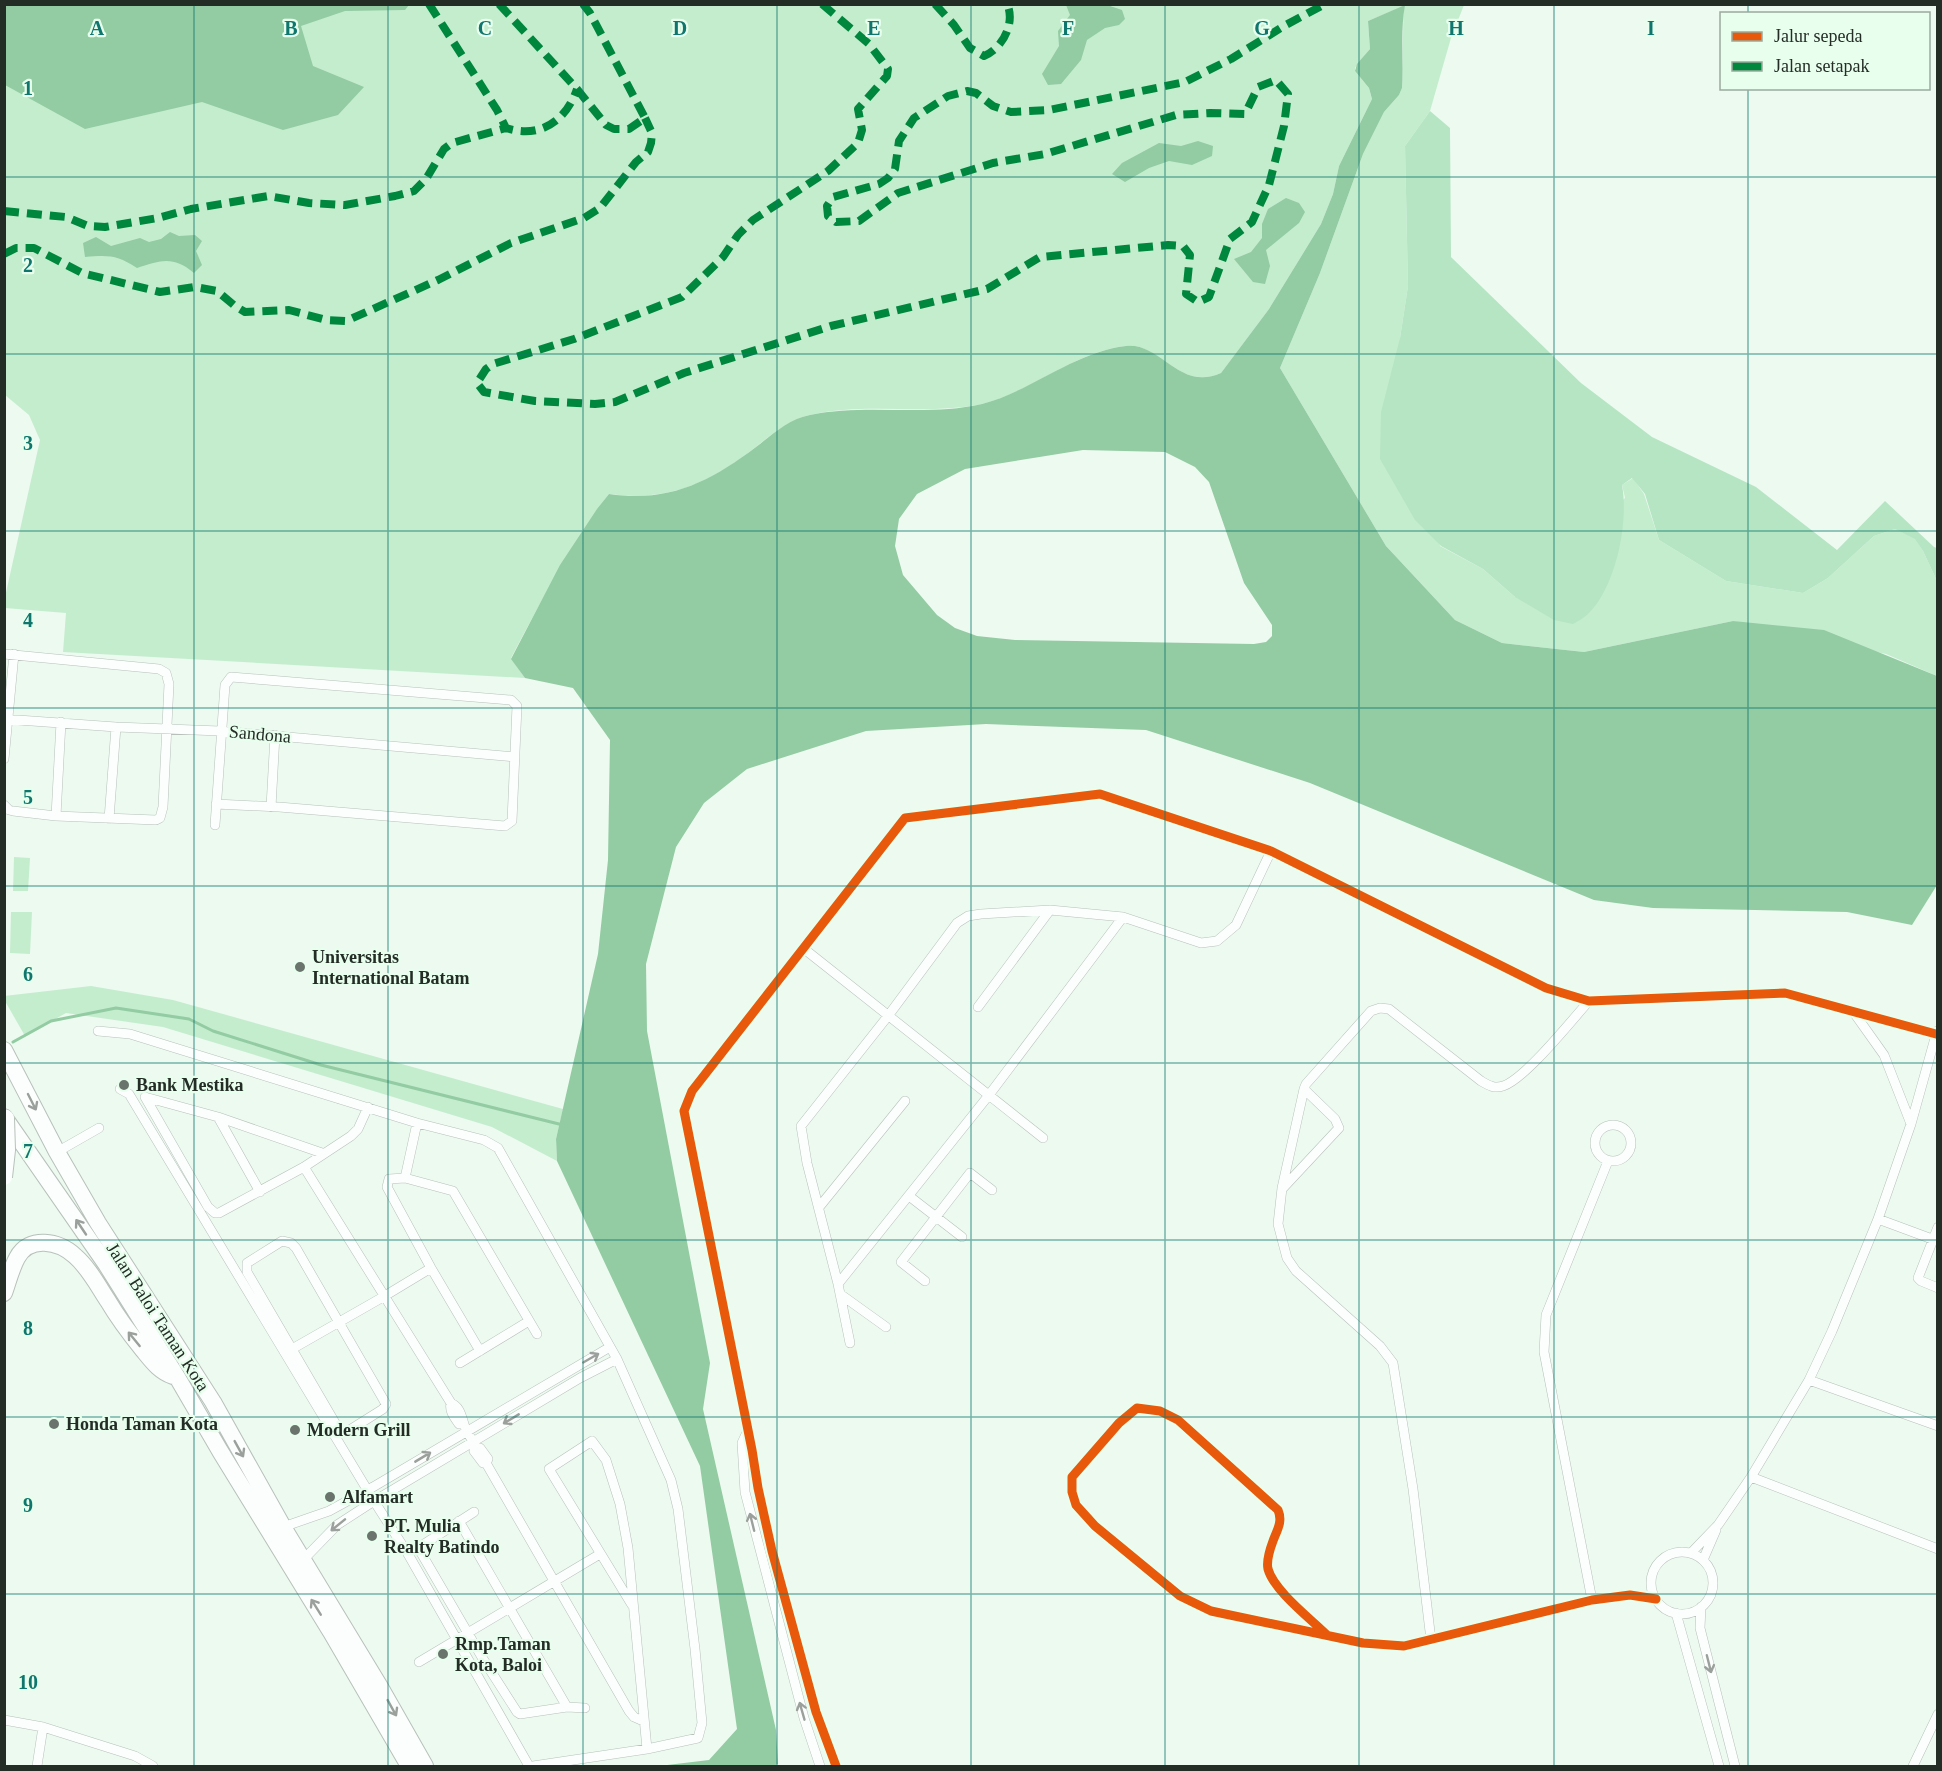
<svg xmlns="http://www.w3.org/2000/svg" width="1942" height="1771" viewBox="0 0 1942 1771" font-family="Georgia,serif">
	<rect width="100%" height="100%" fill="#edfaf0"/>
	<path fill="#c4edce" d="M 4,5 L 1464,5 L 1451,38 L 1430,111 L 1405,146 L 1408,286 L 1400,338 L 1440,546 L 1483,569 L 1515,597 L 1625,498 L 1622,485 L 1633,478 L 1644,494 L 1659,540 L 1726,581 L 1803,593 L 1828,578 L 1874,536 L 1895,529 L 1915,538 L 1923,551 L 1937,581 L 1937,676 L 1886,654 L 1733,621 L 1584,652 L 1502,643 L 1455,620 L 1386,546 L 1280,368 L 1320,273 L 1363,154 L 1384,112 L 1399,95 L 1402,88 C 1404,61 1402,33 1404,6 L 1368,21 L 1370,49 L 1355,68 L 1355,71 L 1369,88 L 1372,99 L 1339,166 L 1333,194 L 1321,224 L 1269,309 L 1221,373 C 1179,392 1160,342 1126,346 C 1072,352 1030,394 978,405 C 923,415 865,402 810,415 C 788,420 770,436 752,450 C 708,484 666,502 609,494 C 569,547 542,600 511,658 L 525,678 L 63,652 L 66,613 L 5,608 L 5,597 L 40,440 L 29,415 L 5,395 Z
		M 14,857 L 30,858 L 28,891 L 13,891 Z
		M 11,912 L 32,912 L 30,954 L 10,953 Z
		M 91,986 L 173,1000 L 563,1109 L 556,1139 L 557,1161 L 492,1127 L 163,1027 L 66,1013 L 25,1036 L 5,1001 L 4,996 Z"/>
	<path fill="#b6e5c3" d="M 1430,111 L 1450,128 L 1451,257 L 1581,383 L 1652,437 L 1756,487 L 1837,550 L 1885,501 L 1934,547 L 1937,548 L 1937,581 L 1923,551 L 1915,539 L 1895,529 L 1874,536 L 1828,578 L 1803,593 L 1726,581 L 1659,540 L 1645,494 L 1632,478 L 1622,485 C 1629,522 1616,587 1588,614 C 1584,618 1578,621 1573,624 L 1554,620 L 1515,597 L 1483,569 L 1441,546 L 1415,520 L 1380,459 L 1381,412 L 1400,338 L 1408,286 L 1405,146 Z"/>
	<path fill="#93cba3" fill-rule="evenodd" d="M 4,5 L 5,4 L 409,5 L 405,10 L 345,11 L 301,26 L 313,66 L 364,87 L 338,115 L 283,130 L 202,102 L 85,129 L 5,85 Z
		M 1066,5 L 1107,5 L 1122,10 L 1125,19 L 1119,25 L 1105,28 L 1087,40 L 1081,60 L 1061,84 L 1048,85 L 1042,74 L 1059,46 L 1058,31 L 1070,15 Z
		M 1405,5 C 1400,32 1404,60 1402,88 L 1399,95 L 1384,112 L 1363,154 L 1320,273 L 1280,368 L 1386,546 L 1455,620 L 1502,643 L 1584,652 L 1733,621 L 1824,630 L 1937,676 L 1937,885 L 1912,925 L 1847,912 L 1653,908 L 1594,900 L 1310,783 L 1146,730 L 986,724 L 866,731 L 747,769 L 704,803 L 676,847 L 646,964 L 647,1031 L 710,1363 L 703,1409 L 776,1730 L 778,1764 L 773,1766 L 659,1766 L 709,1760 L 737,1729 L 700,1466 L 557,1161 L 556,1139 L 598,954 L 608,860 L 610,740 L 573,688 L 525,678 L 511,659 L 560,565 L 597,509 L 609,494 C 668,503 710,482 756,447 C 773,434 789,419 810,415 C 866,403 926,417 982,404 C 1032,391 1074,352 1126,346 C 1161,342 1179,392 1221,373 L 1269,309 L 1321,224 L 1333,194 L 1339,166 L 1372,99 L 1369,88 L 1355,71 L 1357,64 L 1370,49 L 1368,21 ZM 1083,450 L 1165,452 L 1195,467 L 1209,482 L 1244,583 L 1272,625 L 1272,636 L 1266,642 L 1254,644 L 1015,640 L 977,636 L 955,628 L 937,615 L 903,575 L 895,546 L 899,519 L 917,494 L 965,469 Z
		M 1198,141 L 1213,146 L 1212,156 L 1192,165 L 1169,161 L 1149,168 L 1125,182 L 1112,174 L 1122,163 L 1159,143 L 1181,146 Z
		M 1286,198 L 1299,203 L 1305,212 L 1299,223 L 1266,250 L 1270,266 L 1265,284 L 1253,282 L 1234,259 L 1251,252 L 1262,238 L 1262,224 L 1268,209 Z
		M 170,232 L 179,236 L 195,235 L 202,241 L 196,251 L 202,265 L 194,273 C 173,256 162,260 137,268 C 117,255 109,255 85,257 L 83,243 L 96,237 L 111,246 L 140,238 L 149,242 L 161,239 Z"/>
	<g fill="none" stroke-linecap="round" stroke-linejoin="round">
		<path stroke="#93cba3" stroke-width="3" d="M 13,1042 L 51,1021 L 116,1008 L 189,1019 L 213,1031 L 321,1065 L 559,1124"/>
		<defs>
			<path id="street" d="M 4,654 L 159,669 L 166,673 L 169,684 L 163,807 L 160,818 L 156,820 L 56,816 L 13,811 L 9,810 L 4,805
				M 4,719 L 116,727 L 220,731 L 515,757
				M 4,759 L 14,654
				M 271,807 L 275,735
				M 56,816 L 61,722
				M 109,819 L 116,727
				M 215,825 L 225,685 L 231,677 L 511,700 L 517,706 L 512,821 L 505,826 L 279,807 L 216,804
				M 803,948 L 1043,1138
				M 978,1007 L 1050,910
				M 1852,1010 L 1884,1055 L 1911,1124
				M 98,1031 L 130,1034 L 417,1123 L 484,1140 L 498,1148 L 617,1359 L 671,1480 L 678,1509 L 695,1649 L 702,1723 L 698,1738 L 647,1749 L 533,1766
				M 120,1089 L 129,1094 L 374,1501 L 408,1554 L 529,1766
				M 145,1097 L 208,1207 L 215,1213 L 219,1213 L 304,1167 L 351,1136 L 358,1129 L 368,1107
				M 145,1097 L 218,1117 L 322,1153
				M 218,1117 L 260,1192
				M1595 1143a18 18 0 1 1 36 0a18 18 0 1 1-36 0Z
				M 57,1152 L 99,1128
				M 304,1167 L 451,1403 C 460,1407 461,1415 464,1424 C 466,1432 473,1441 477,1448 L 480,1448 L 488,1459 L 486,1463 L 629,1711 L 634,1717 L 643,1721
				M 405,1178 L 417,1123
				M 1283,1188 L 1339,1128 L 1335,1119 L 1304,1089
				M 909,1196 L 962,1237
				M 820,1206 L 905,1101
				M 1878,1219 L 1932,1239
				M 1938,1227 L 1918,1278 L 1921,1281 L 1938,1288
				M 282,1241 L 291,1243 L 296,1248 L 386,1404 L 383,1409 L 348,1431 L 343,1431 L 338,1428 L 247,1272 L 247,1263 Z
				M 925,1281 L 901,1262 L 970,1173 L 992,1190
				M 838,1284 L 989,1095 L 1123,917
				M 840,1294 L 886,1327
				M 850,1343 L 838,1284 L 807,1163 L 801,1126 L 888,1016 L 957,923 L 968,916 L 981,914 L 1050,910 L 1123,917 L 1201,943 L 1217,941 L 1236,925 L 1271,851
				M 292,1349 L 383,1297 L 431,1268
				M 480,1351 L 431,1268 L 387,1187 L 389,1179 L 405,1178 L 453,1191 L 537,1334
				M 460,1363 L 529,1321
				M 1809,1380 L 1938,1426
				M 451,1403 C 449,1411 454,1417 459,1424 L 464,1424
				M 748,1430 L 742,1443 L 745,1492 L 804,1718 L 820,1766
				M 477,1448 L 474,1451 L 483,1463 L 486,1463
				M 1751,1477 L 1938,1549
				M 474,1512 L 421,1546 L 420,1551 L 483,1659 L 517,1712 L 520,1714 L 567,1707 L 585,1708
				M 459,1521 L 567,1707
				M 283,1527 L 329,1511 L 373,1487 L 610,1347
				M1651 1583a31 31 0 1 1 62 0a31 31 0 1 1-62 0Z
				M 1691,1553 L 1718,1525 L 1751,1477 L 1809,1380 L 1832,1331 L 1878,1219 L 1911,1124 L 1937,1031
				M 303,1560 L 337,1525 L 374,1501 L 580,1378 L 617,1359
				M 1703,1560 L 1716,1530
				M 1592,1600 L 1544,1352 L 1546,1315 L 1608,1161
				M 632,1605 L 549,1469 L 592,1441 L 606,1460 L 620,1504 L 628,1548 L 647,1749
				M 1701,1607 L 1700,1628 L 1735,1766
				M 1676,1613 L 1719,1766
				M 1327,1635 C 1311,1619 1274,1591 1268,1569 C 1266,1560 1270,1549 1273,1541 C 1277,1530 1283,1522 1278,1510 L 1178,1420 L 1160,1411 L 1137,1408 L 1119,1423 L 1072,1477 L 1072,1492 L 1076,1505 L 1095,1526 L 1180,1596 L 1211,1611 L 1363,1643 L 1404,1646 L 1592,1600 L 1630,1595 L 1656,1599
				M 1431,1640 L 1413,1489 L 1393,1363 L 1380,1346 L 1296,1271 L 1287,1258 L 1278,1224 L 1282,1188 L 1304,1089 L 1306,1084 L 1371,1011 L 1380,1008 L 1389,1009 L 1481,1081 C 1488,1085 1494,1089 1503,1086 C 1525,1079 1571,1021 1589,1001
				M 419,1662 L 600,1554
				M 4,1720 L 43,1727 L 135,1756 L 153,1766
				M 37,1766 L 43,1727
				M 836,1766 L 816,1712 L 772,1551 L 758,1488 L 752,1450 L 684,1111 L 692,1091 L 905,818 L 1100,794 L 1271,851 L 1546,988 L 1589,1001 L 1785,993 L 1936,1034
				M 1913,1766 L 1938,1714"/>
			<path id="highway" d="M 4,1050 L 57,1152 L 98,1223 L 213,1402 L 283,1527 L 380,1687 L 425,1766
				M 4,1117 L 106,1264 L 177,1377 L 220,1451 L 331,1632 L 409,1766
				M 4,1293 C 8,1282 11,1269 17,1258 C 29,1235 59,1241 75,1256 C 89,1268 98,1286 108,1301 C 118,1318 130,1334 143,1350 C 152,1361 159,1371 173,1376"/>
		</defs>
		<use href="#street" stroke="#b7c1ba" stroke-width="10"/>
		<use href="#highway" stroke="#b7c1ba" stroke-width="18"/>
		<use href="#street" stroke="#fcfefd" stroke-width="9"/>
		<use href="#highway" stroke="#fcfefd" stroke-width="16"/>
		<defs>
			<path id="highway-bridge" d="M 4,1177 L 7,1150 L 6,1118"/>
		</defs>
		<use href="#highway-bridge" stroke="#b7c1ba" stroke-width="18" stroke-linecap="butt"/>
		<use href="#highway-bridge" stroke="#fcfefd" stroke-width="16"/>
		<path stroke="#00873e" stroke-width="8" stroke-dasharray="15 8" stroke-linecap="butt" d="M 429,4 L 497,110 L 506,128 C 540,139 566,121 577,89
			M 499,4 L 577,89 L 606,125 L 614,129 L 629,129 L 645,118 L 590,13 L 583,4
			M 822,4 L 869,44 L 888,69 L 887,76 L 858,109 L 862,130 L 858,143 L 828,171 L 753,220 L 738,235 L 723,257 L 682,297 L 574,339 L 493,364 L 486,369 L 477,383 L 484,392 L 535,401 L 595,404 L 615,402 L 684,373 L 831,326 L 987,289 L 1040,257 L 1168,245 L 1183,246 L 1190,255 L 1186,294 L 1198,302 L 1209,297 L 1230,239 L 1252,222 L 1269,185 L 1284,126 L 1288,94 L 1276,80 L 1258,87 L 1245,114 L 1210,113 L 1176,115 L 1045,154 L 993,163 L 898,193 L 859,221 L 836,222 L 828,216 L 827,206 L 833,197 L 879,184 L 888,178 L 895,169 L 899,141 L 914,118 L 948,96 L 967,91 L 976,93 L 993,106 L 1011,112 L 1049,110 L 1185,82 L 1231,59 L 1284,26 L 1325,4
			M 935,4 L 954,25 L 970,48 L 984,56 C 1002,49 1016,23 1007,4
			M 4,211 L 66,217 L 88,226 L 105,227 L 158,218 L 191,209 L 268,196 L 309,203 L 345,205 L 395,196 L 414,191 L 426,179 L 444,149 L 452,143 L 506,128
			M 4,254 L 16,248 L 34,248 L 82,273 L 160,292 L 195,287 L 217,291 L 235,306 L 245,312 L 289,310 L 326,320 L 346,321 L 438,280 L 511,243 L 584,218 L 600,208 L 636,162 L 648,152 L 651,143 L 652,133 L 645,118"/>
		<defs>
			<path id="cycleway" d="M 1327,1635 C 1311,1619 1274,1591 1268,1569 C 1266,1560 1270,1549 1273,1541 C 1277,1530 1283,1522 1278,1510 L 1178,1420 L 1160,1411 L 1137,1408 L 1119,1423 L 1072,1477 L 1072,1492 L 1076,1505 L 1095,1526 L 1180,1596 L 1211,1611 L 1363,1643 L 1404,1646 L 1592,1600 L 1630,1595 L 1656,1599
				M 836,1766 L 816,1712 L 772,1551 L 758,1488 L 752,1450 L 684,1111 L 692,1091 L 905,818 L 1100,794 L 1271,851 L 1546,988 L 1589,1001 L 1785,993 L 1936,1034"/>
		</defs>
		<use href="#cycleway" stroke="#e8ffed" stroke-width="13"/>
		<use href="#cycleway" stroke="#e8590c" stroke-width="9"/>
	</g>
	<defs><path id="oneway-shaft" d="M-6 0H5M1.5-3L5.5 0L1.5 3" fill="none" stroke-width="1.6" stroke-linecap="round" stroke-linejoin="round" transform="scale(1.5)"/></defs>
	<g stroke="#9ba09c">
		<use href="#oneway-shaft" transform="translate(32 1102) rotate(63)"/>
		<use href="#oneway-shaft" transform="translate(81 1227) rotate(-124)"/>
		<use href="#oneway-shaft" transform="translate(134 1339) rotate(-129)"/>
		<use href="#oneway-shaft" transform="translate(591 1358) rotate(-30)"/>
		<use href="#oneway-shaft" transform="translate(511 1419) rotate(149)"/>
		<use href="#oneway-shaft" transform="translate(239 1449) rotate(61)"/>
		<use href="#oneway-shaft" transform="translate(423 1457) rotate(-31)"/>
		<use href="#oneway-shaft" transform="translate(752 1522) rotate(-104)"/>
		<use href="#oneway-shaft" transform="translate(338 1525) rotate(141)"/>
		<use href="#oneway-shaft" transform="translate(316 1607) rotate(-122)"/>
		<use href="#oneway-shaft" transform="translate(1709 1664) rotate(76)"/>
		<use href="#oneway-shaft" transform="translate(392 1708) rotate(61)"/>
		<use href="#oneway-shaft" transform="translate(802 1711) rotate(-106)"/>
	</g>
	<path fill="none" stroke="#0f766e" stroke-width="1.5" stroke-opacity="0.55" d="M 194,4 L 194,1766M 388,4 L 388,1766M 583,4 L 583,1766M 777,4 L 777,1766M 971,4 L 971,1766M 1165,4 L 1165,1766M 1359,4 L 1359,1766M 1554,4 L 1554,1766M 1748,4 L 1748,14M 1748,88 L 1748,1766M 4,177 L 1938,177M 4,354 L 1938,354M 4,531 L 1938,531M 4,708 L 1938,708M 4,886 L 1938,886M 4,1063 L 1938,1063M 4,1240 L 1938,1240M 4,1417 L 1938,1417M 4,1594 L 1938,1594"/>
	<g fill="#6a746d" stroke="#e8ffed" stroke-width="2">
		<circle cx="300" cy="967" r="6"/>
		<circle cx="124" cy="1085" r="6"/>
		<circle cx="54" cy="1424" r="6"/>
		<circle cx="295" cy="1430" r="6"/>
		<circle cx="330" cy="1497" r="6"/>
		<circle cx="372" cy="1536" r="6"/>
		<circle cx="443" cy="1654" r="6"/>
	</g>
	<g text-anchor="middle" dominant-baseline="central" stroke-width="4.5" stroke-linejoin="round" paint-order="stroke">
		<g font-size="18" fill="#242c26" stroke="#e8ffed">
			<text transform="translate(260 734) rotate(5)">Sandona</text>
			<text transform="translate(158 1317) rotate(57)">Jalan Baloi Taman Kota</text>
		</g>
		<g font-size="18" font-weight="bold" fill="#242c26" stroke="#e8ffed" text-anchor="start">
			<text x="312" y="957">Universitas<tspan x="312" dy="21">International Batam</tspan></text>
			<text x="136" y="1085">Bank Mestika</text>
			<text x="66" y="1424">Honda Taman Kota</text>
			<text x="307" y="1430">Modern Grill</text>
			<text x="342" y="1497">Alfamart</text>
			<text x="384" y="1526">PT. Mulia<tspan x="384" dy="21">Realty Batindo</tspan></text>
			<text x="455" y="1644">Rmp.Taman<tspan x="455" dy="21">Kota, Baloi</tspan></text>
		</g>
	</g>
	<g font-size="20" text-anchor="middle" font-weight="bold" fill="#0f766e" stroke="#e8ffed" stroke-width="4.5" stroke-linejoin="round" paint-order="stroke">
		<text x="97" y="35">A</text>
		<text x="291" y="35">B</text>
		<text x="485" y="35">C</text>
		<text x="680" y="35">D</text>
		<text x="874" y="35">E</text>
		<text x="1068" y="35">F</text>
		<text x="1262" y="35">G</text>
		<text x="1456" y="35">H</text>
		<text x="1651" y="35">I</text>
		<text x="28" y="95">1</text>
		<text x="28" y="272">2</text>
		<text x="28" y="450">3</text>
		<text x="28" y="627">4</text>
		<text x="28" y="804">5</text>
		<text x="28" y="981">6</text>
		<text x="28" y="1158">7</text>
		<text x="28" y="1335">8</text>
		<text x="28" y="1512">9</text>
		<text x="28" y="1689">10</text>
	</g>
	<rect width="1942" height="1771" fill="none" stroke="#242c26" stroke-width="12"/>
	<rect x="1720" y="12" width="210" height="78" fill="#e8ffed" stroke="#9aab9d" stroke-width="1.5"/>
	<rect x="1732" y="32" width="30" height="9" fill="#e8590c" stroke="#9aab9d" stroke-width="1.5"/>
	<text x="1774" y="42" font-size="18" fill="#242c26">Jalur sepeda</text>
	<rect x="1732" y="62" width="30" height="9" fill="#00873e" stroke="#9aab9d" stroke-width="1.5"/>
	<text x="1774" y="72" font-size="18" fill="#242c26">Jalan setapak</text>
</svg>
